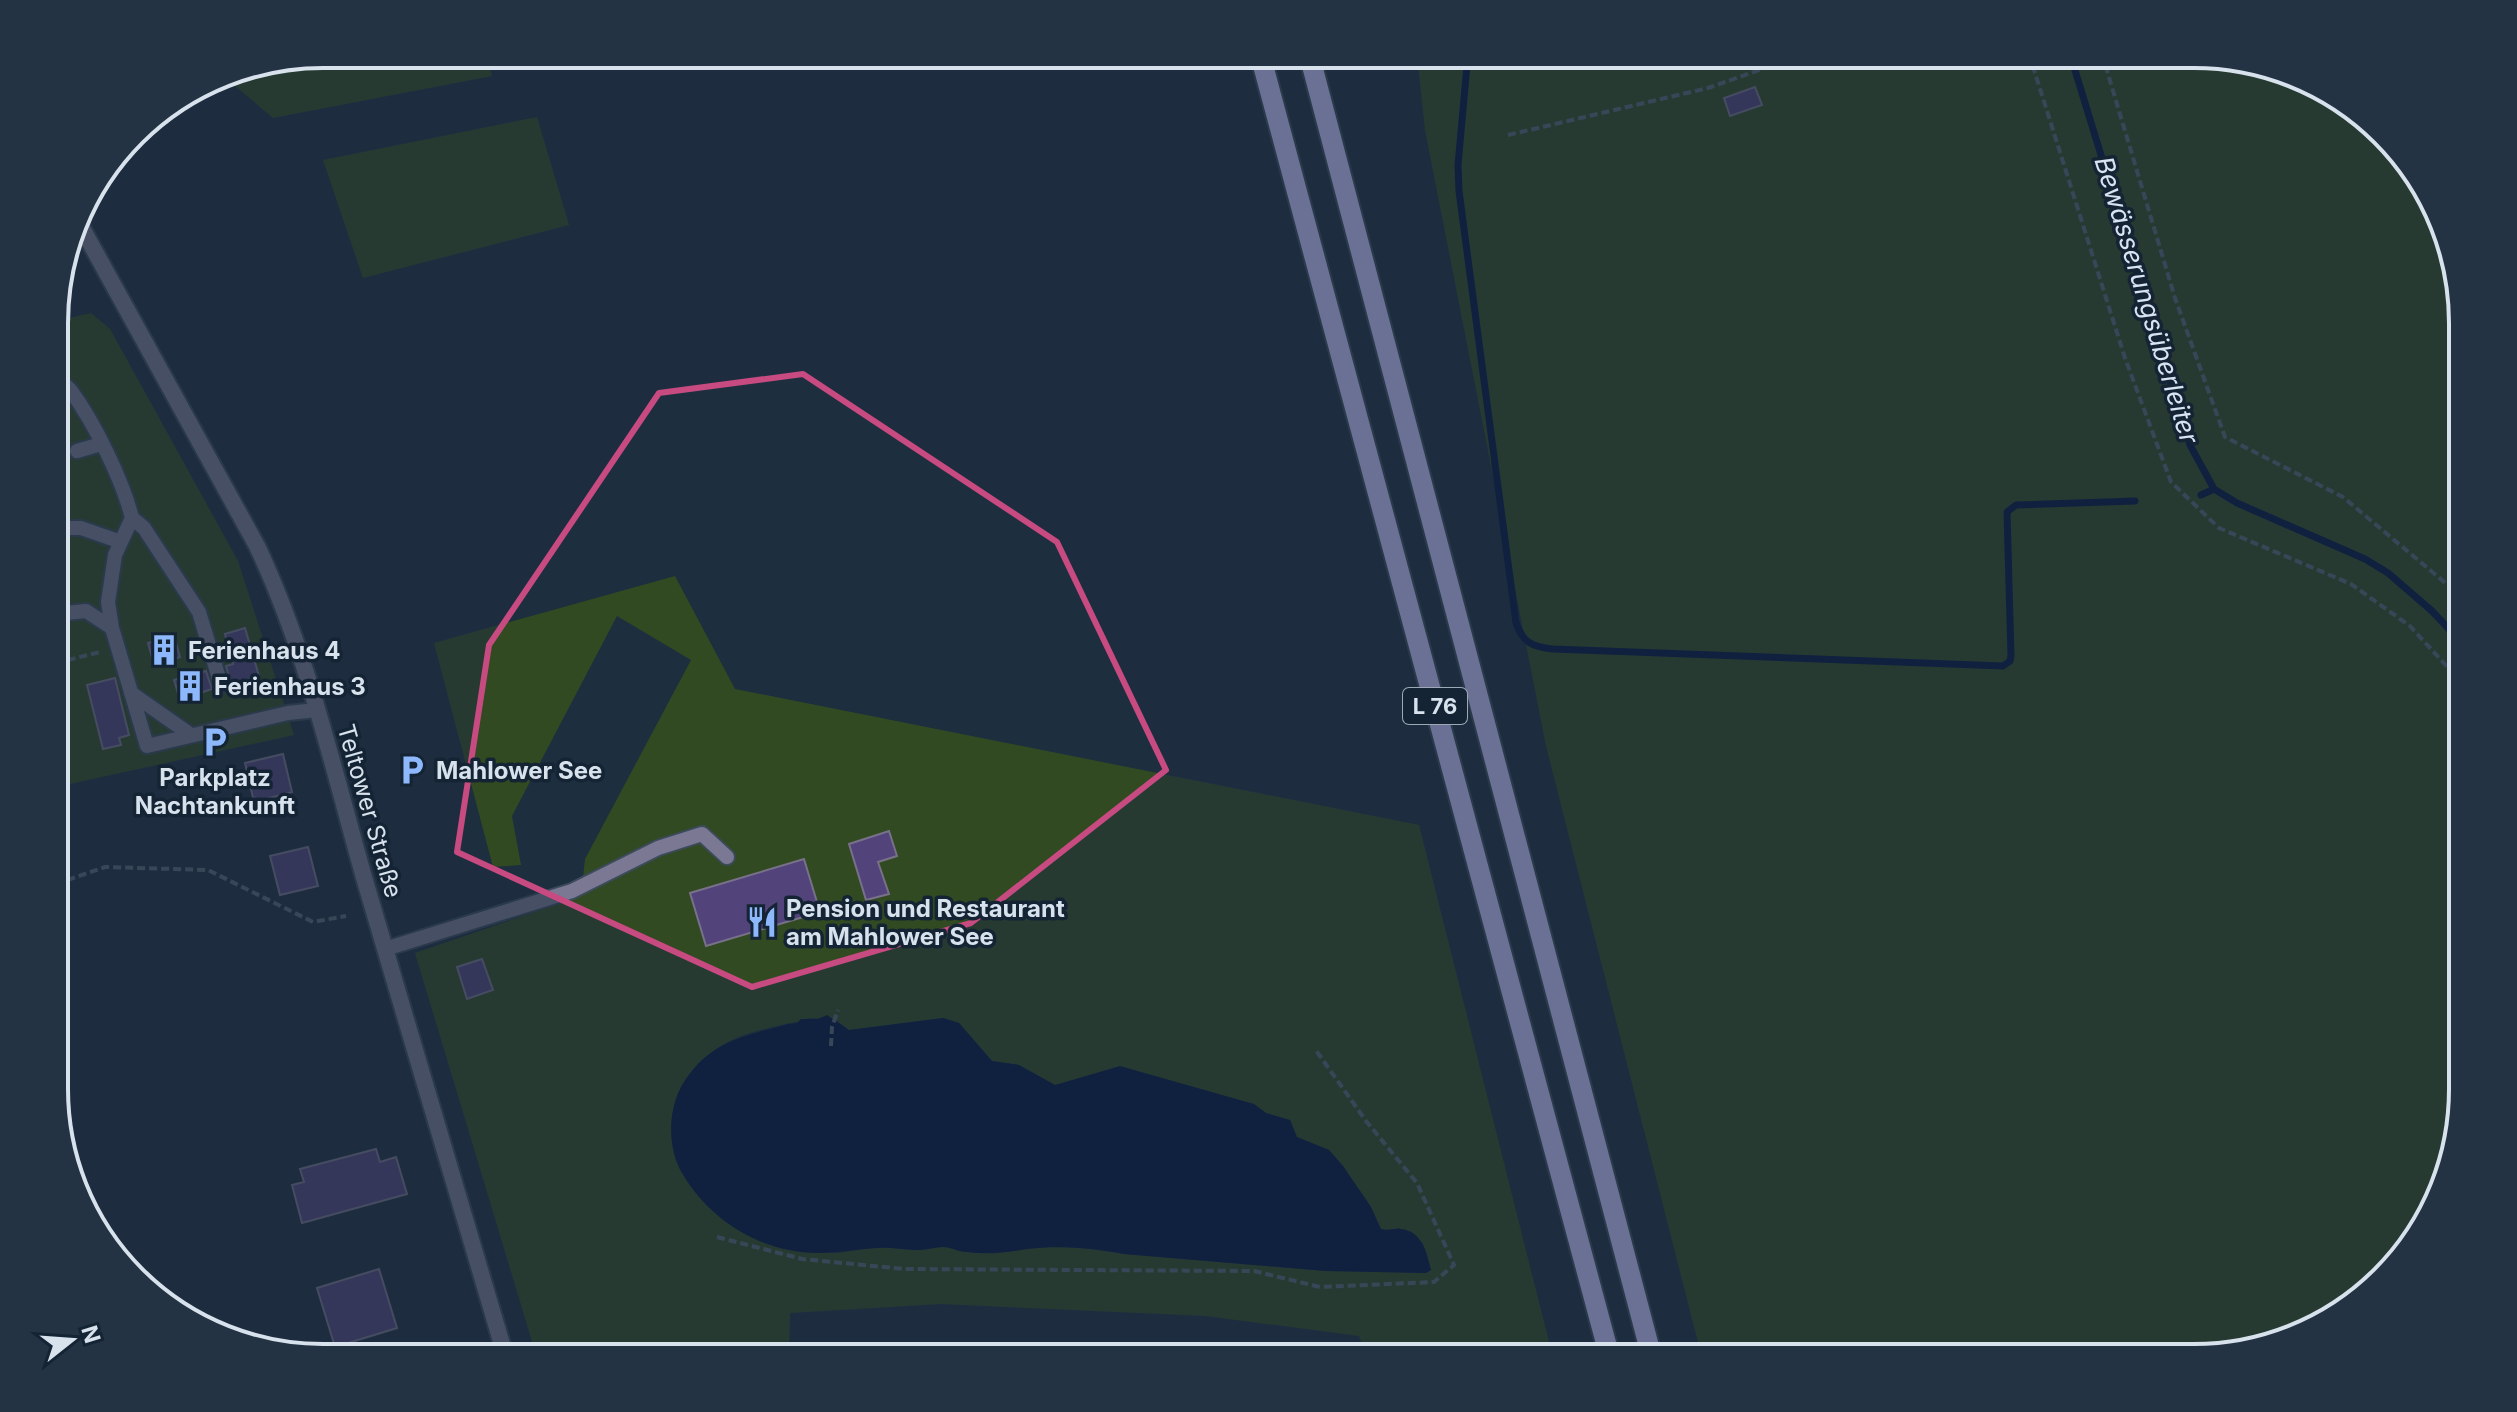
<svg xmlns="http://www.w3.org/2000/svg" width="2517" height="1412" viewBox="0 0 2517 1412" font-family="Inter,sans-serif">
	<rect width="100%" height="100%" fill="#1d2e3f"/>
	<path fill="#324a22" fill-rule="evenodd" d="M 323,54 L 486,54 L 492,76 L 273,118 L 221,74 Z
		M 1417,54 L 2194,54 L 2328,90 L 2418,174 L 2462,305 L 2462,1106 L 2427,1223 L 2343,1313 L 2211,1357 L 1702,1358 L 1546,746 L 1425,130 Z
		M 537,117 L 569,225 L 363,278 L 323,160 Z
		M 91,313 L 110,329 L 238,561 L 294,735 L 56,787 L 56,321 Z
		M 675,576 L 735,689 L 1419,825 L 1553,1358 L 1368,1358 L 1359,1336 L 1206,1316 L 941,1304 L 790,1313 L 789,1358 L 537,1358 L 415,953 L 581,896 L 585,859 L 691,660 L 617,616 L 512,816 L 521,865 L 493,867 L 434,643 ZM 809,1018 L 835,1019 L 849,1030 L 943,1018 L 959,1023 L 992,1061 L 1019,1065 L 1055,1085 L 1068,1083 L 1254,1104 L 1266,1113 L 1290,1120 L 1297,1137 L 1329,1150 L 1343,1166 L 1371,1207 L 1381,1230 L 1386,1231 L 1399,1228 L 1423,1243 L 1431,1270 L 1426,1273 L 1326,1271 L 1124,1254 C 1094,1249 1058,1244 1028,1249 C 1008,1252 988,1254 967,1252 C 959,1252 952,1248 944,1247 C 936,1247 928,1250 920,1250 C 906,1251 892,1247 878,1248 C 864,1248 850,1252 836,1253 C 786,1254 745,1243 710,1206 C 692,1188 678,1172 673,1146 C 669,1123 672,1101 685,1082 C 710,1043 742,1033 786,1024 C 795,1022 801,1022 809,1018 Z"/>
	<path fill="#001340" d="M 827,1015 L 849,1030 L 943,1018 L 959,1023 L 992,1061 L 1019,1065 L 1055,1085 L 1120,1066 L 1254,1104 L 1266,1113 L 1290,1120 L 1297,1137 L 1329,1150 L 1343,1166 L 1371,1207 L 1381,1229 C 1389,1231 1394,1228 1401,1229 C 1422,1231 1427,1253 1431,1270 L 1426,1273 L 1326,1271 L 1124,1254 C 1094,1248 1058,1245 1027,1249 C 1008,1252 987,1255 967,1252 C 959,1252 951,1247 943,1247 C 935,1247 927,1250 919,1250 C 905,1250 891,1247 877,1248 C 857,1249 837,1253 817,1253 C 762,1253 709,1220 682,1173 C 667,1148 668,1110 682,1085 C 709,1041 742,1037 788,1024 L 797,1023 L 801,1019 L 818,1019 Z"/>
	<g fill="none" stroke-linecap="round" stroke-linejoin="round">
		<path stroke="#001340" stroke-width="7" d="M 1468,54 L 1458,165 L 1459,191 L 1516,623 C 1523,643 1533,647 1553,649 L 2003,666 L 2010,661 L 2011,656 L 2007,512 L 2016,505 L 2135,501
			M 2070,54 L 2190,445 L 2214,489 L 2237,503 L 2365,559 L 2388,573 L 2432,611 L 2462,643
			M 2201,495 L 2214,489"/>
	</g>
	<path fill="#53437b" stroke="#777189" stroke-width="2" d="M 1755,87 L 1762,105 L 1730,116 L 1724,98 Z
		M 245,628 L 259,676 L 231,684 L 226,666 L 233,664 L 225,634 Z
		M 174,636 L 180,657 L 154,665 L 148,643 Z
		M 206,671 L 212,689 L 180,700 L 174,680 Z
		M 115,678 L 129,735 L 119,738 L 121,745 L 103,749 L 87,685 Z
		M 283,754 L 292,792 L 254,802 L 245,763 Z
		M 889,831 L 897,856 L 878,862 L 889,894 L 866,900 L 849,844 Z
		M 308,847 L 318,886 L 280,895 L 270,856 Z
		M 804,859 L 820,912 L 706,946 L 690,893 Z
		M 482,959 L 493,990 L 467,999 L 457,967 Z
		M 376,1149 L 380,1162 L 396,1157 L 407,1194 L 302,1223 L 292,1185 L 304,1182 L 300,1169 Z
		M 379,1269 L 397,1328 L 335,1347 L 317,1288 Z"/>
	<g fill="none" stroke-linecap="round" stroke-linejoin="round">
		<defs>
			<path id="service" d="M 56,380 C 62,384 68,386 71,391 C 94,422 123,481 132,518 L 115,555 L 108,602 L 112,628 L 147,746 L 288,713 L 317,710
				M 77,451 L 101,444
				M 132,518 L 144,528 L 199,612 L 221,685
				M 56,528 L 81,528 L 121,542
				M 56,614 L 86,611 L 112,628
				M 131,693 L 191,735
				M 385,949 L 572,891 L 658,848 L 702,834 L 727,857"/>
			<path id="minor" d="M 77,219 L 257,546 C 307,652 333,768 365,881 C 411,1040 458,1199 506,1358"/>
			<path id="primary" d="M 1260,54 L 1610,1358
				M 1309,54 L 1652,1358"/>
		</defs>
		<use href="#service" stroke="#3b4b5b" stroke-width="18"/>
		<use href="#minor" stroke="#3b4b5b" stroke-width="20"/>
		<use href="#primary" stroke="#3b4b5b" stroke-width="24"/>
		<path stroke="#586776" stroke-width="4" stroke-dasharray="8 4" stroke-linecap="butt" d="M 2029,54 L 2125,358 L 2171,482 L 2219,528 L 2351,584 L 2410,626 L 2462,683
			M 2102,54 L 2175,298 L 2225,437 L 2343,497 L 2462,597
			M 1508,135 L 1708,88 L 1805,54
			M 56,663 L 100,652
			M 56,884 L 105,867 L 208,870 L 313,922 L 346,916
			M 831,1046 L 832,1027 L 838,1010
			M 717,1237 L 802,1259 L 904,1269 L 1254,1271 L 1320,1287 L 1434,1282 L 1454,1265 L 1417,1183 L 1366,1121 L 1315,1049"/>
		<use href="#service" stroke="#7a7893" stroke-width="14"/>
		<use href="#minor" stroke="#7a7893" stroke-width="16"/>
		<use href="#primary" stroke="#c9c4fc" stroke-width="20"/>
	</g>
	<path d="M0 0H2517V1412H0ZM 803,374 L 1057,542 L 1166,770 L 971,923 L 752,987 L 457,852 L 489,645 L 659,393 Z" fill="#1d2e3f" fill-opacity=".55" fill-rule="evenodd"/>
	<path fill="none" stroke="#c74a80" stroke-width="6" stroke-linejoin="round" d="M 803,374 L 1057,542 L 1166,770 L 971,923 L 752,987 L 457,852 L 489,645 L 659,393 Z"/>
	<defs>
		<symbol id="building-bare" viewBox="-9 -9 18 18"><path d="M-4-6H4V6H1V3H-1V6H-4ZM-2.5-4.3h1.7v1.8h-1.7ZM.8-4.3h1.7v1.8H.8ZM-2.5-1h1.7V.8h-1.7ZM.8-1h1.7V.8H.8Z" fill="#8db9fc" stroke="#142434" stroke-width="2.5" paint-order="stroke"/></symbol>
		<symbol id="parking-bare" viewBox="-9 -9 18 18"><path d="M-3.5-5.5H1a3.5 3.5 0 0 1 0 7H-1V5.5H-3.5ZM-1-3.4V-.6H.8a1.4 1.4 0 0 0 0-2.8Z" fill="#8db9fc" stroke="#142434" stroke-width="2.5" paint-order="stroke"/></symbol>
		<symbol id="restaurant-bare" viewBox="-9 -9 18 18"><path d="M-5-6h1v4h1v-4h1v4h1v-4h1v5L-1.5 .5V6h-2V.5L-5-1ZM5-6V6H3V1.5H1.5Q1.5-4 5-6Z" fill="#8db9fc" stroke="#142434" stroke-width="2.5" paint-order="stroke"/></symbol>
	</defs>
	<g fill-rule="evenodd">
		<use href="#building-bare" x="142" y="628" width="44" height="44"/>
		<use href="#building-bare" x="168" y="664" width="44" height="44"/>
		<use href="#parking-bare" x="193" y="720" width="44" height="44"/>
		<use href="#parking-bare" x="390" y="748" width="44" height="44"/>
		<use href="#restaurant-bare" x="740" y="900" width="44" height="44"/>
	</g>
	<g text-anchor="middle" dominant-baseline="central" stroke-width="7" stroke-linejoin="round" paint-order="stroke">
		<rect fill="#142434" stroke="#9ca9b6" stroke-width="2" x="1403" y="688" width="64" height="36" rx="6"/>
		<g font-size="22" font-weight="bold" fill="#d7e2ed">
			<text x="1435" y="706">L 76</text>
		</g>
		<g font-size="24" font-weight="bold" fill="#d7e2ed" stroke="#142434" text-anchor="start">
			<text x="188" y="650">Ferienhaus 4</text>
			<text x="214" y="686">Ferienhaus 3</text>
			<text x="436" y="770">Mahlower See</text>
			<text x="215" y="777" text-anchor="middle">Parkplatz<tspan x="215" dy="28">Nachtankunft</tspan></text>
			<text x="786" y="908">Pension und Restaurant<tspan x="786" dy="28">am Mahlower See</tspan></text>
		</g>
		<g font-size="24" fill="#d7e2ed" stroke="#142434">
			<text transform="translate(370 811) rotate(74)">Teltower Straße</text>
		</g>
		<g font-size="26" font-style="italic" fill="#d9e4f3" stroke="#142434">
			<text transform="translate(2147 300) rotate(73)">Bewässerungsüberleiter</text>
		</g>
	</g>
	<path d="M0 0H2517V1412H0ZM323 68H2194A255 255 0 0 1 2449 323V1089A255 255 0 0 1 2194 1344H323A255 255 0 0 1 68 1089V323A255 255 0 0 1 323 68Z" fill="#243343" fill-rule="evenodd"/>
	<path fill="none" stroke="#d7e2ed" stroke-width="4" d="M323 68H2194A255 255 0 0 1 2449 323V1089A255 255 0 0 1 2194 1344H323A255 255 0 0 1 68 1089V323A255 255 0 0 1 323 68Z"/>
	<g transform="translate(72 1340) rotate(73)" stroke="#142434" stroke-width="6" paint-order="stroke">
	<path d="M0-6L14 30L0 20L-14 30Z" fill="#d7e2ed"/>
	<text y="-12" font-size="22" font-weight="bold" text-anchor="middle" fill="#d7e2ed">N</text>
	</g>
</svg>
